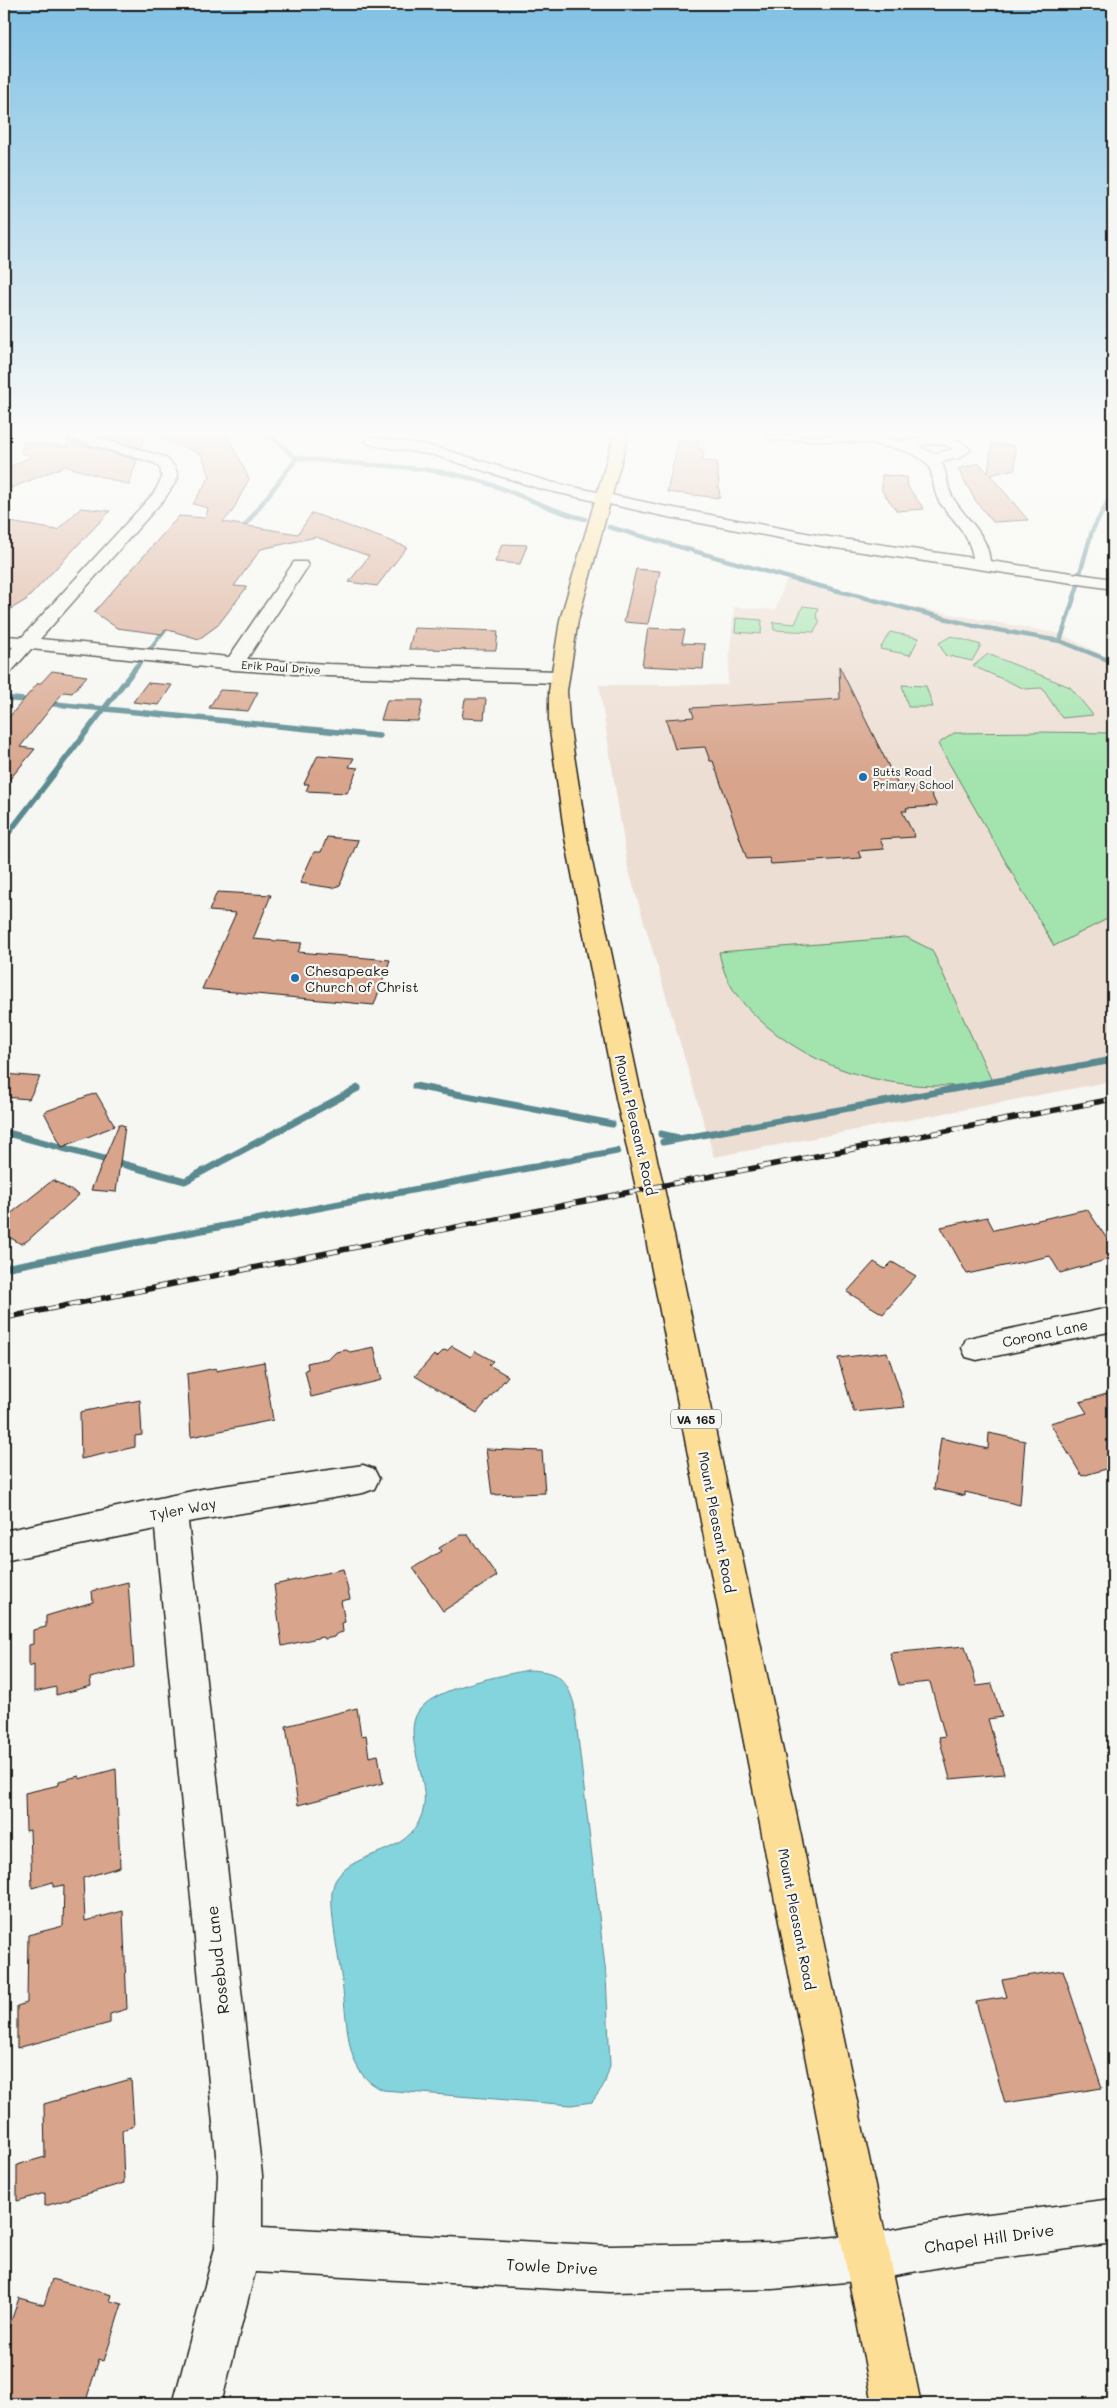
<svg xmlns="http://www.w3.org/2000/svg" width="1117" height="2408" viewBox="0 0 1117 2408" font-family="Mali,sans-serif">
	<rect width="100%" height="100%" fill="#f6f6f2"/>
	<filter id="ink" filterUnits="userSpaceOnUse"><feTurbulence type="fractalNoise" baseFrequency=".02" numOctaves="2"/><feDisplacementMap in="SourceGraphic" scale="10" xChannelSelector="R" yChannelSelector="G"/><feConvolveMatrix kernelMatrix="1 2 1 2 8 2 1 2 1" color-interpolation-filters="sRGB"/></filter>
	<g filter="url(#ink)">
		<path fill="#edded3" d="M 788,575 L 884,602 L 1061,634 L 1113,660 L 1113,1081 L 714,1157 L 628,868 L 599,685 L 727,685 L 734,607 L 775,610 Z"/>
		<path fill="#a3e4ae" stroke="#608065" d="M 803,606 L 818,608 L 816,616 L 820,622 L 814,632 L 774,630 L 773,622 L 795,624 Z
			M 736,618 L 762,620 L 761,634 L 735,632 Z
			M 890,632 L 919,638 L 910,655 L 880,649 Z
			M 951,636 L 981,645 L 972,661 L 945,655 L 939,643 Z
			M 988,654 L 1070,687 L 1093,715 L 1062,718 L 1042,688 L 1025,689 L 973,666 Z
			M 902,685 L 926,686 L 933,707 L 908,707 Z
			M 1038,732 L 1113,733 L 1113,916 L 1054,946 L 938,744 L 954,733 Z
			M 906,937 L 932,950 L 992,1081 C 911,1096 823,1077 761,1021 C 738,1000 725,983 719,952 Z"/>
		<path fill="#84d4de" stroke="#5a8a90" d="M 528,1670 C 556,1671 566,1677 574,1704 L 606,1975 L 610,2066 L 604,2085 L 592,2102 L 571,2105 L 383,2090 C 365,2082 356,2069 351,2050 C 346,2029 345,2004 342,1982 C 339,1958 330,1915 332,1892 C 333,1888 334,1881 337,1878 C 357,1849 408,1857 422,1814 C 434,1780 395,1730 424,1705 C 445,1686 500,1676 528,1670 Z"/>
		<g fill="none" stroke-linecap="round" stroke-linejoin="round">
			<path stroke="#5a8a90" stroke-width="4.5" d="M 266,436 C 280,438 287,456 300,458 C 357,466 414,464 470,478 C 510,488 545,510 585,519
				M 609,527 L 800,581 L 975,626 L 1060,641 L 1113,662
				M 240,532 L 297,458
				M 1080,573 L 1092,531 L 1113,492
				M 1060,641 L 1078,585
				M 150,649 L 170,623
				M 136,668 L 140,662"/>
			<path stroke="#5a8a90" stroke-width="5.5" d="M 4,698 L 33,701
				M 45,703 L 379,736
				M 4,839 L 137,666"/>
			<path stroke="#5a8a90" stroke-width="7" d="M 415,1086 L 612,1124
				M 4,1132 L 185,1181 L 358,1088
				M 661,1134 L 678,1138
				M 663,1142 L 1113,1060
				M 4,1268 L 617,1151"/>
		</g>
		<path fill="#d8a58c" stroke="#1c1c1c" d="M 97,436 L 145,436 L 141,448 Z
			M 159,436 L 228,436 L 249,479 L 232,512 L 223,522 L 298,534 L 312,513 L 407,547 L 377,586 L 349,582 L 369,556 L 316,537 L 261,549 L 234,586 L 247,587 L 218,625 L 199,639 L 165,629 L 162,634 L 117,628 L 94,612 L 179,516 L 206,518 L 208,508 L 193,504 L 210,476 L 201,454 L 159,438 Z
			M 68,438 L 70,441 L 137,460 L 129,485 L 65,466 L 4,491 L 4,470 L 32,456 L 21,453 L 23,441 L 67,447 Z
			M 679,439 L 700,440 L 698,449 L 704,450 L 702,461 L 717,462 L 720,498 L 667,492 Z
			M 992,443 L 1015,446 L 1015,469 L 990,475 L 1028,520 L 993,522 L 975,500 L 958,469 L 979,463 L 988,473 Z
			M 882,475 L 907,477 L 908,487 L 924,509 L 897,511 L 882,491 Z
			M 81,508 L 110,511 L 26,600 L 4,613 L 4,521 L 57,530 Z
			M 502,544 L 527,545 L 520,564 L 495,562 Z
			M 636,569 L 660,571 L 648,624 L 624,622 Z
			M 414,628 L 498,631 L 496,650 L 409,649 Z
			M 648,628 L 685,630 L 682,643 L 705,644 L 703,669 L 642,666 Z
			M 839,666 L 900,789 L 928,787 L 937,806 L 906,808 L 907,811 L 902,811 L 915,837 L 880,839 L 884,849 L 858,851 L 861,858 L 771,864 L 769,858 L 747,859 L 713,761 L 710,761 L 705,747 L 675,749 L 666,719 L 694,717 L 691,708 L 840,699 Z
			M 52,671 L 87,676 L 72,693 L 64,692 L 61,695 L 20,747 L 35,749 L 4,786 L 4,723 L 38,683 L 41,683 Z
			M 147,683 L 172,685 L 159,705 L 133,702 Z
			M 220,690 L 258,692 L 248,711 L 209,708 Z
			M 465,699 L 486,699 L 484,719 L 462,718 Z
			M 387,700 L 423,700 L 418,721 L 381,720 Z
			M 318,755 L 354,758 L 349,767 L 358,768 L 347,793 L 306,791 L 309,784 L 304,784 Z
			M 327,837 L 358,840 L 340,885 L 333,888 L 300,883 L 314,852 L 321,852 Z
			M 217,892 L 271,895 L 253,939 L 302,943 L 298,952 L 390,960 L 374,1005 L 202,989 L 236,913 L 209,911 Z
			M 4,1074 L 40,1077 L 29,1099 L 4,1097 Z
			M 96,1093 L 115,1126 L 62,1147 L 44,1112 Z
			M 119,1124 L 125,1126 L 116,1192 L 91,1190 Z
			M 53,1180 L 79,1195 L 27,1241 L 21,1244 L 4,1234 L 4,1219 Z
			M 1087,1209 L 1113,1248 L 1113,1258 L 1060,1273 L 1050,1256 L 967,1274 L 941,1227 L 987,1217 L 994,1230 Z
			M 874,1262 L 885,1269 L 892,1262 L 916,1276 L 883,1314 L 847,1292 Z
			M 452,1346 L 471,1357 L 475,1351 L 493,1361 L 489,1365 L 508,1376 L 477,1413 L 415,1376 L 434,1355 L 437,1357 L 444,1350 L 447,1351 Z
			M 374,1347 L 382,1380 L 311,1397 L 305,1370 L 308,1369 L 307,1363 L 330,1358 L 336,1352 L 346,1350 L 350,1352 Z
			M 887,1352 L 905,1407 L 854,1412 L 838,1358 Z
			M 264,1362 L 273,1420 L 191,1437 L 187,1374 L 216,1368 L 216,1371 Z
			M 1113,1392 L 1113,1467 L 1082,1476 L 1050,1423 L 1087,1413 L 1080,1402 Z
			M 140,1400 L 142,1435 L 135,1436 L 135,1447 L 81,1459 L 80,1412 Z
			M 989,1433 L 1025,1441 L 1020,1505 L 965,1492 L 965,1496 L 934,1489 L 941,1438 L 988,1449 Z
			M 486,1449 L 542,1451 L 545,1493 L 492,1495 Z
			M 460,1535 L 468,1535 L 497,1576 L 443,1611 L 413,1568 L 441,1551 L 439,1548 Z
			M 343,1569 L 350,1599 L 341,1601 L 345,1622 L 342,1623 L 343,1632 L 336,1634 L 334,1637 L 325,1639 L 322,1637 L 282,1646 L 274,1585 Z
			M 128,1582 L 134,1667 L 90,1678 L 91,1686 L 56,1695 L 56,1687 L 34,1692 L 34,1665 L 29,1667 L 29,1645 L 33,1644 L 33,1630 L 46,1627 L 46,1616 L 93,1602 L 92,1591 Z
			M 965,1646 L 977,1686 L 992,1684 L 1002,1717 L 988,1719 L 1004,1774 L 950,1779 L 939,1737 L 945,1736 L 930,1682 L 899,1685 L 890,1653 Z
			M 357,1708 L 361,1736 L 366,1735 L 369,1757 L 378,1755 L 383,1783 L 298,1805 L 286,1726 Z
			M 116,1769 L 120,1867 L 83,1878 L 85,1921 L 123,1911 L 127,2009 L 110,2014 L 110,2023 L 17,2048 L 17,2006 L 27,2003 L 28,1935 L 63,1926 L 64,1885 L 53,1887 L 53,1882 L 32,1888 L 30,1830 L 26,1831 L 25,1793 L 59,1785 L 59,1781 L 79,1776 L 79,1779 Z
			M 1063,1970 L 1102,2088 L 1005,2103 L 976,2002 L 1007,1997 L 1002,1980 Z
			M 131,2079 L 134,2126 L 122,2130 L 124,2183 L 45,2206 L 45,2193 L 17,2201 L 17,2165 L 45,2157 L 44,2104 Z
			M 52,2279 L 112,2295 L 110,2301 L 122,2304 L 104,2361 L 99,2359 L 85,2404 L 4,2404 L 4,2342 L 19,2298 L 44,2305 Z"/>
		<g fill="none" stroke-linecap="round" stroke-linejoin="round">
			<defs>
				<path id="minor" d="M 69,436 L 91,436 L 165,457 L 175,467 L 178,478 L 165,498 L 40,639 L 229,657 L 294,562 L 306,562 L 308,566 L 247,659 L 328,664 L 558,671 L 565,673 L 567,677 L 565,681 L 558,683 L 328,676 L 234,670 L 31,649 L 11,672 L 4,673 L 4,657 L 13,647 L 4,646 L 4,636 L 22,637 L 154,493 L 162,478 L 160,468 L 155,463 L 71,439 Z
					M 767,436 L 875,436 L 904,441 L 925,436 L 943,436 L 962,442 L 971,450 L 959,458 L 941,462 C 948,473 946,487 953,498 C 967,521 987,533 990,561 L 1113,579 L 1113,589 L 822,546 L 663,516 L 541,489 L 434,455 L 372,445 L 365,441 L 372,437 L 436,447 L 550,482 L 663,506 L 822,536 L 973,558 C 970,535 954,521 940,503 C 932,492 935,474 927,464 C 904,437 808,441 774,440 ZM 928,444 L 942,444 L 954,449 L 934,454 L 919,446 Z
					M 1113,1307 L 1113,1331 L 977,1360 L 966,1357 L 962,1348 L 966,1339 L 977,1336 Z
					M 363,1465 L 374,1469 L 379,1479 L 374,1489 L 363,1493 L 188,1522 L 262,2175 L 262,2227 L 610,2246 L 773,2243 L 866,2234 L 964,2217 L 1113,2199 L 1113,2243 L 964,2263 L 866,2280 L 773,2289 L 610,2292 L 255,2272 L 221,2404 L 173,2404 L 215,2248 L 218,2175 L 155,1529 L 4,1561 L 4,1531 L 202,1489 Z"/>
				<path id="highway" d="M 614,436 L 628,436 L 578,620 L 567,691 L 569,723 L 587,838 L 642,1098 L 664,1188 L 921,2404 L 873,2404 L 636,1188 L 616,1098 L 565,838 L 549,723 L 549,691 L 560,620 Z"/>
			</defs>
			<use href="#minor" stroke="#1c1c1c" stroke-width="3"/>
			<use href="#highway" stroke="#1c1c1c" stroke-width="3"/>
			<use href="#minor" fill="#f6f6f2" fill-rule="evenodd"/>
			<use href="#highway" fill="#fcde96" fill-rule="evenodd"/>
			<defs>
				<path id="rail" d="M 4,1318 L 650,1188 L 1113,1099"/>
			</defs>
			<use href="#rail" stroke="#1c1c1c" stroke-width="5.5"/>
			<use href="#rail" stroke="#f6f6f2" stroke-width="4" stroke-dasharray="11" stroke-linecap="butt"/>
		</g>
	</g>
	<linearGradient id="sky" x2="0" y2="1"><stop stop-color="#80c1e4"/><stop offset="0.56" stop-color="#fbfbf9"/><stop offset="1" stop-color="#fbfbf9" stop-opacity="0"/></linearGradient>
	<rect width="1117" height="773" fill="url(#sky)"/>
	<g fill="#1f6fb2" stroke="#f6f6f2" stroke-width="2">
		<circle cx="863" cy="777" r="5"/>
		<circle cx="295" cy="978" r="5"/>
	</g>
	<g text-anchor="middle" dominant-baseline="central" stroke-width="4.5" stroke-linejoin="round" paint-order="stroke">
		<g font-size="11" fill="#1c1c1c" stroke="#f6f6f2">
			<text transform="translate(281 667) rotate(4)">Erik Paul Drive</text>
		</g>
		<g font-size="11" fill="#1c1c1c" stroke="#f6f6f2" text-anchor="start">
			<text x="873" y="771">Butts Road<tspan x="873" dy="13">Primary School</tspan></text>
		</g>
		<rect fill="#f6f6f2" stroke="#5d5d5c" stroke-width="1" x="671" y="1409.5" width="50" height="19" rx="4"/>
		<g font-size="12" font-weight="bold" fill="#1c1c1c">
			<text x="696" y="1419">VA 165</text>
		</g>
		<g font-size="14" fill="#1c1c1c" stroke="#f6f6f2" text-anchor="start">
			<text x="305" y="970">Chesapeake<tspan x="305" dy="16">Church of Christ</tspan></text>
		</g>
		<g font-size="14" fill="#1c1c1c" stroke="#f6f6f2">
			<text transform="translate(636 1125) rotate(77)">Mount Pleasant Road</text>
			<text transform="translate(1045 1333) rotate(-12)">Corona Lane</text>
			<text transform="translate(183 1509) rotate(-11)">Tyler Way</text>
			<text transform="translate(717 1522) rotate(79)">Mount Pleasant Road</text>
			<text transform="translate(797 1919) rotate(79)">Mount Pleasant Road</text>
		</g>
		<g font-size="16" fill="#1c1c1c" stroke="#f6f6f2">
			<text transform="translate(217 1960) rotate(-96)">Rosebud Lane</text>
			<text transform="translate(989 2238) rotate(-8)">Chapel Hill Drive</text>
			<text transform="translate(552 2266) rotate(3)">Towle Drive</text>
		</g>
	</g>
	<rect width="1117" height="2408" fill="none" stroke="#f6f6f2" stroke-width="20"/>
	<rect x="10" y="10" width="1097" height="2388" fill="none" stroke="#1c1c1c" stroke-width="2" filter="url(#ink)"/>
</svg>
